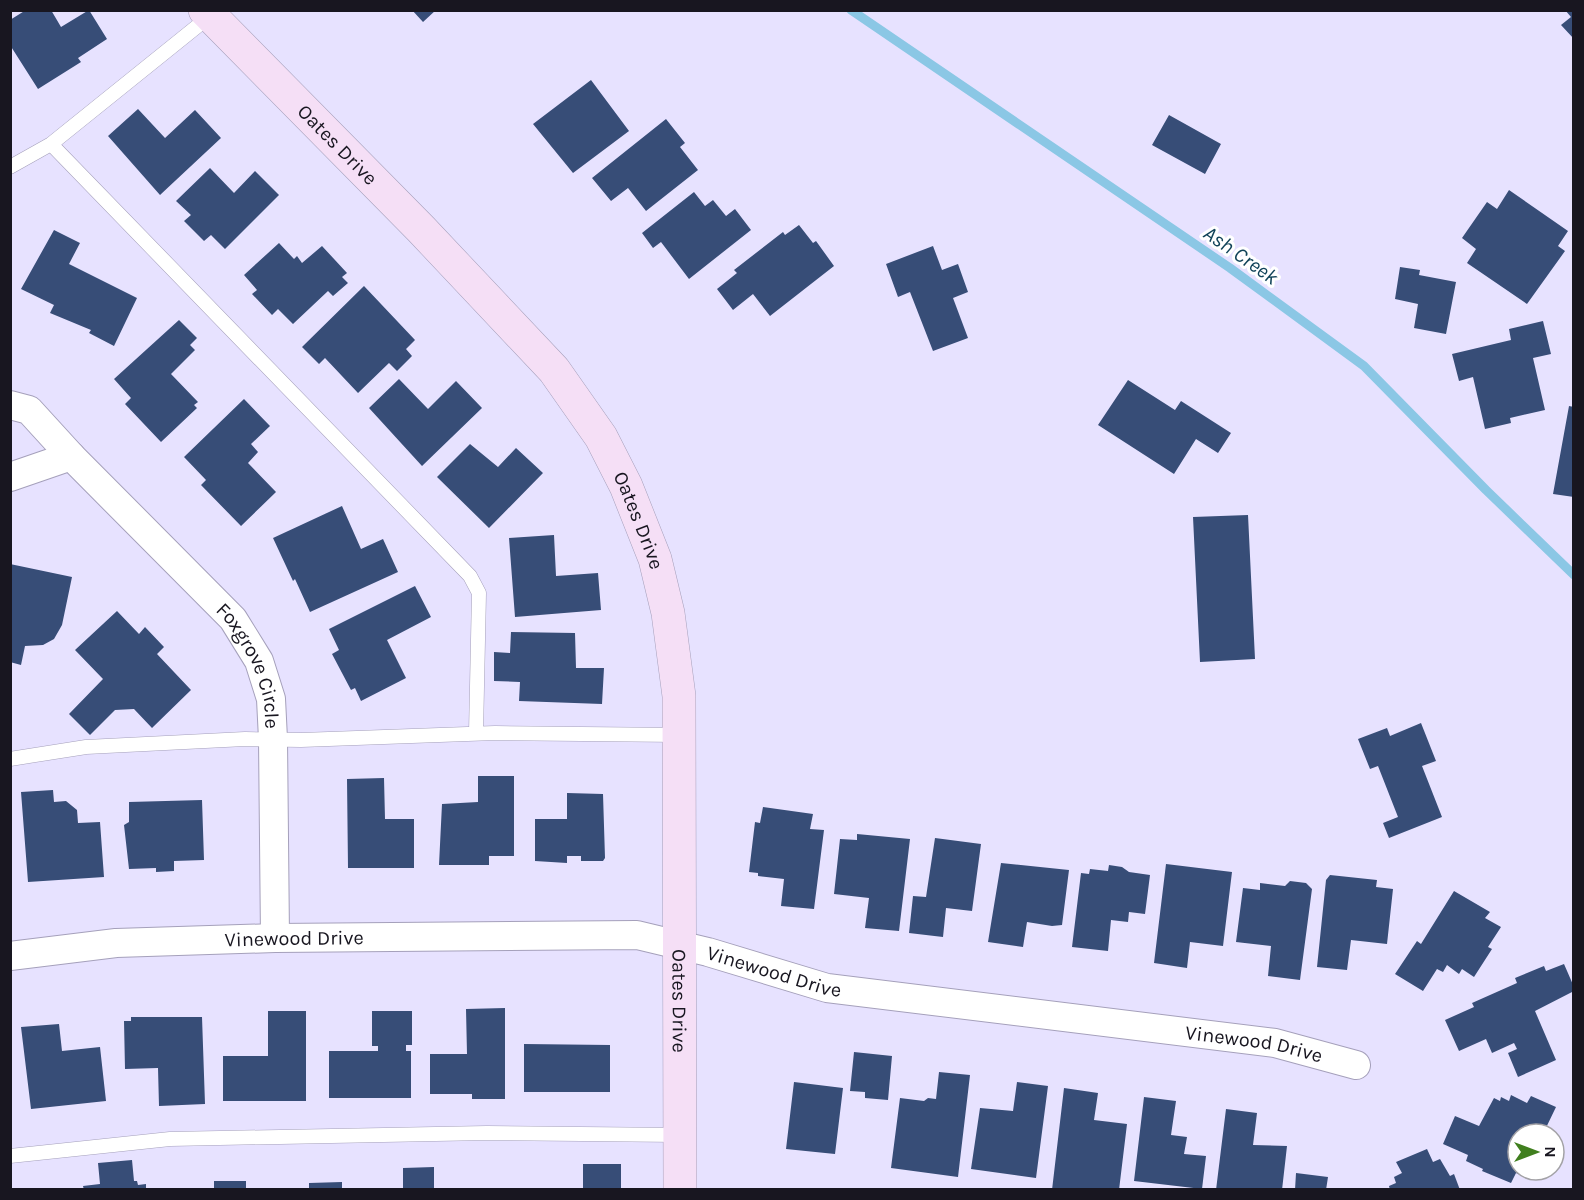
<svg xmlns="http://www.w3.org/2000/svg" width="1584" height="1200" viewBox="0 0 1584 1200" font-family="Karla,sans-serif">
	<rect width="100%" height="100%" fill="#e7e2ff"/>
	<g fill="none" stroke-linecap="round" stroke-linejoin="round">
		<path stroke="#8bc7e5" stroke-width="9" d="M 851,10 L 1230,268 L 1364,366 L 1486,490 L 1574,575"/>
	</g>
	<path fill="#374d77" d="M 26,10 L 51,10 L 61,27 L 89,10 L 107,39 L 78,58 L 81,62 L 38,89 L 10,45 L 10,20 Z
		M 412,10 L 436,10 L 423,22 Z
		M 1565,10 L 1574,10 L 1574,39 L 1561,25 L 1571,17 Z
		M 591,80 L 629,131 L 573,173 L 533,124 Z
		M 138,109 L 165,138 L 195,110 L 221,138 L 160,195 L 108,136 Z
		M 1169,115 L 1221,144 L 1205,174 L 1152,145 Z
		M 666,119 L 685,143 L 680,147 L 698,170 L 646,211 L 628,188 L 611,201 L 592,178 Z
		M 210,168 L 234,193 L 255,171 L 279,195 L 225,249 L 211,235 L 204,241 L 184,221 L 191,215 L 176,201 Z
		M 1509,190 L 1568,231 L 1558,246 L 1565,251 L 1527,304 L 1467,263 L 1476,249 L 1462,238 L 1487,202 L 1497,209 Z
		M 694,192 L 705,206 L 713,200 L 726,216 L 735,209 L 751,230 L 689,279 L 661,242 L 653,248 L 642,233 Z
		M 799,225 L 813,243 L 816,241 L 834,266 L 770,316 L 753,294 L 733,310 L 717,289 L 737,273 L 734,270 L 783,232 L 785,235 Z
		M 54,230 L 80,243 L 69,264 L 137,298 L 114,346 L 89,333 L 91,330 L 50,313 L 54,305 L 21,289 Z
		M 279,243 L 294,259 L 297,256 L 302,263 L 322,246 L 347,273 L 342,277 L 348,283 L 333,296 L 328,291 L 293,324 L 278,309 L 272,315 L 252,294 L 257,290 L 244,275 Z
		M 933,246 L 942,270 L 958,264 L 968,292 L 953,298 L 968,338 L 933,351 L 910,292 L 898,297 L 886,264 Z
		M 1400,267 L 1420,270 L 1419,275 L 1456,282 L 1446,334 L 1414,328 L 1418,304 L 1395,299 Z
		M 364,286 L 415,340 L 406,349 L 412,356 L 397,371 L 389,363 L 358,393 L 325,358 L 319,364 L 302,347 Z
		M 179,320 L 197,338 L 190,345 L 195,350 L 171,374 L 198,402 L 194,405 L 197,408 L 161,442 L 125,404 L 131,398 L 114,379 Z
		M 1543,321 L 1551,354 L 1533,358 L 1545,410 L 1510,418 L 1511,423 L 1485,429 L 1473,377 L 1459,381 L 1452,354 L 1511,340 L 1509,329 Z
		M 399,379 L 428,409 L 456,381 L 482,408 L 422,466 L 369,408 Z
		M 1128,380 L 1175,410 L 1181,401 L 1231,433 L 1218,453 L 1196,439 L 1174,474 L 1098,425 Z
		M 244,399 L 270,426 L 251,444 L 258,452 L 248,463 L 276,492 L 241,526 L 201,485 L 206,480 L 184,457 Z
		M 1569,406 L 1574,407 L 1574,497 L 1553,494 Z
		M 470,444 L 498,467 L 516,448 L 543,473 L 489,528 L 437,477 Z
		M 342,506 L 361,549 L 383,539 L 398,572 L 310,612 L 295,579 L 293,581 L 273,538 Z
		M 1248,515 L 1255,659 L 1200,662 L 1193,517 Z
		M 554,535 L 556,576 L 598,573 L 601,610 L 515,617 L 509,538 Z
		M 10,564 L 72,577 L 62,625 L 54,639 L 43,645 L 25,646 L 21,665 L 10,662 Z
		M 415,586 L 431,617 L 387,640 L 406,678 L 361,701 L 355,688 L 351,690 L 332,654 L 339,650 L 329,629 Z
		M 117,611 L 139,634 L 145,627 L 164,647 L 157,654 L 191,690 L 152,728 L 134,709 L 115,710 L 90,735 L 69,714 L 103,679 L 75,650 Z
		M 511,632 L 575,633 L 576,668 L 604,668 L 602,704 L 519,701 L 520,682 L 494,681 L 494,652 L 510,653 Z
		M 1421,723 L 1436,761 L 1422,766 L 1442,817 L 1389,838 L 1383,823 L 1398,817 L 1378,766 L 1370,769 L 1358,739 L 1387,728 L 1390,736 Z
		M 478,776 L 514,776 L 514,856 L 489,856 L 489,865 L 439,865 L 442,804 L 478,802 Z
		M 384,778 L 385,819 L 414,819 L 414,868 L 348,868 L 347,779 Z
		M 53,790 L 54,802 L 66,801 L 77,810 L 78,823 L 100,822 L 104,877 L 28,882 L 21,792 Z
		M 567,793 L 603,794 L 605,858 L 603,861 L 581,861 L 581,856 L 567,856 L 567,863 L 535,861 L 535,819 L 567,819 Z
		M 202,800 L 204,860 L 174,861 L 174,871 L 156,872 L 156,868 L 129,869 L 124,825 L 129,822 L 129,802 Z
		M 763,807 L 813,814 L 810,829 L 824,830 L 814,909 L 781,906 L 784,879 L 758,876 L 758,873 L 749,872 L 755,822 L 760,823 Z
		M 857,834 L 910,839 L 899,931 L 865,928 L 869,898 L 834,894 L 840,839 L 857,840 Z
		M 935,838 L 981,844 L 972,911 L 946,908 L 943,937 L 909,933 L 913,896 L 926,897 Z
		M 1001,863 L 1069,870 L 1062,925 L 1052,926 L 1027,922 L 1023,947 L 988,942 Z
		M 1166,864 L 1232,872 L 1223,946 L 1190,942 L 1187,968 L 1154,963 Z
		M 1109,865 L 1122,867 L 1129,872 L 1150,875 L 1145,914 L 1129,912 L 1128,922 L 1111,920 L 1108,951 L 1072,947 L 1081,873 L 1089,874 L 1090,869 L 1108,871 Z
		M 1330,875 L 1377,880 L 1376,887 L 1393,889 L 1387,944 L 1351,940 L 1347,970 L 1317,967 L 1326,880 Z
		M 1290,881 L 1306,883 L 1312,889 L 1300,980 L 1268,976 L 1271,946 L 1236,942 L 1243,888 L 1260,890 L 1260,883 L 1285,886 Z
		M 1454,891 L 1490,912 L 1485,918 L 1501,927 L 1488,947 L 1492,949 L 1474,977 L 1462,969 L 1459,974 L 1447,965 L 1443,972 L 1437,969 L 1423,991 L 1395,974 L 1417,941 L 1421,944 Z
		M 1564,964 L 1574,987 L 1574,991 L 1535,1011 L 1556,1060 L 1518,1077 L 1508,1053 L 1517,1049 L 1514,1043 L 1492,1053 L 1486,1039 L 1459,1051 L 1445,1020 L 1474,1007 L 1472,1003 L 1517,983 L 1515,978 L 1544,966 L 1546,971 Z
		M 505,1008 L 505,1099 L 472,1099 L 472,1094 L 430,1094 L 430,1054 L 467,1054 L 466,1009 Z
		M 268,1011 L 306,1011 L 306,1101 L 223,1101 L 223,1056 L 268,1056 Z
		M 372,1011 L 412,1011 L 412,1045 L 406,1045 L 406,1051 L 411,1051 L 411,1098 L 329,1098 L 329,1051 L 378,1051 L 378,1046 L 372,1046 Z
		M 131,1017 L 202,1017 L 205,1104 L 159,1106 L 158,1068 L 125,1069 L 124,1021 L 131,1021 Z
		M 59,1024 L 62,1051 L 100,1047 L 106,1101 L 31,1109 L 21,1027 Z
		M 524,1044 L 610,1045 L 610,1092 L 524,1092 Z
		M 854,1052 L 892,1056 L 888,1100 L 865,1098 L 865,1092 L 850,1091 Z
		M 939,1072 L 970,1075 L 958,1177 L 891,1168 L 900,1098 L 924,1101 L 928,1098 L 936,1099 Z
		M 794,1082 L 843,1088 L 835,1154 L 786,1149 Z
		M 1017,1082 L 1048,1086 L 1036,1178 L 971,1169 L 980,1108 L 1013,1111 Z
		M 1064,1088 L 1098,1093 L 1094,1120 L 1127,1124 L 1119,1190 L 1095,1190 L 1079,1188 L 1079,1190 L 1052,1190 Z
		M 1511,1095 L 1527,1103 L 1531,1096 L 1556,1107 L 1543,1134 L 1518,1134 L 1518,1170 L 1536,1170 L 1531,1180 L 1516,1173 L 1511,1183 L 1482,1171 L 1483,1169 L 1466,1161 L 1468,1155 L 1443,1144 L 1455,1116 L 1479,1126 L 1494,1098 L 1500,1101 L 1501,1097 L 1509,1101 Z
		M 1144,1097 L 1176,1101 L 1171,1135 L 1187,1137 L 1184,1154 L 1206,1156 L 1202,1189 L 1134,1181 Z
		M 1226,1109 L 1257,1113 L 1253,1145 L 1287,1146 L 1282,1190 L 1216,1190 Z
		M 1427,1149 L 1433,1162 L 1440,1159 L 1450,1176 L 1454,1174 L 1460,1190 L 1390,1190 L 1389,1186 L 1396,1183 L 1394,1177 L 1402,1173 L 1396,1162 Z
		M 132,1160 L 134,1181 L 137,1181 L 138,1185 L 146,1184 L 146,1190 L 84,1190 L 83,1186 L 100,1184 L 98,1163 Z
		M 583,1164 L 621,1164 L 621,1190 L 583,1190 Z
		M 434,1167 L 434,1190 L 403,1190 L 403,1168 Z
		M 1296,1173 L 1328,1177 L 1326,1190 L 1295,1190 Z
		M 214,1181 L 246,1181 L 246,1190 L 214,1190 Z
		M 342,1182 L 342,1190 L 309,1190 L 309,1183 Z"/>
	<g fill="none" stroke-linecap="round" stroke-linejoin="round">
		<defs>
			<path id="lane" d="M 51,144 L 470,576 L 479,593 L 476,733
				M 10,167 L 51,144 L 210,16
				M 10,759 L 86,747 L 245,739 L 301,740 L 495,733 L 680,735
				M 10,1156 L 170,1139 L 487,1133 L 679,1135"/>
			<g id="street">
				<path id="s1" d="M 10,405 L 29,410 L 71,456 L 233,619 L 259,661 L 271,699 L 273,739 L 275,938"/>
				<path d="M 10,477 L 71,456"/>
				<path id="s2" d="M 10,956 L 116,943 L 275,938 L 637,935 L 708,952 L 827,988 L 1275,1043 L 1356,1065"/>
			</g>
			<g id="secondary">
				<path id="s3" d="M 205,10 L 421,229 L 554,370 L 601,437 L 626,486 L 655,559 L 668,613 L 679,696 L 680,1190"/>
			</g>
		</defs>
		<use href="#lane" stroke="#a5a0bb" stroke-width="15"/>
		<use href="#street" stroke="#a5a0bb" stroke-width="30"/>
		<use href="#secondary" stroke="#a5a0bb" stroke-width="34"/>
		<use href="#lane" stroke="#fff" stroke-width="14"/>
		<use href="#street" stroke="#fff" stroke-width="28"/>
		<use href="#secondary" stroke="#f5dff6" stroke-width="33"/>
	</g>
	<g text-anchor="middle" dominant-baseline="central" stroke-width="6" stroke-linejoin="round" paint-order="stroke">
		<g font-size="20" fill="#181620" stroke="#fff">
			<text stroke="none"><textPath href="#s3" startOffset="189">Oates Drive</textPath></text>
			<text stroke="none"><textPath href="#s3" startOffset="675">Oates Drive</textPath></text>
			<text stroke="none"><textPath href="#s1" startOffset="362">Foxgrove Circle</textPath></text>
			<text stroke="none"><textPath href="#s2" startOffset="285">Vinewood Drive</textPath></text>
			<text stroke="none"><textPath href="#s2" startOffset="770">Vinewood Drive</textPath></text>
			<text stroke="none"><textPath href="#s3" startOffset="1161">Oates Drive</textPath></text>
			<text stroke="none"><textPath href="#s2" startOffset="1256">Vinewood Drive</textPath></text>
		</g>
		<g font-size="21" font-style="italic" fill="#114359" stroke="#fff">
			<text transform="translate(1241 255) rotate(35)">Ash Creek</text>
		</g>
	</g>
	<rect width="1584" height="1200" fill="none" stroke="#181620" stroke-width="24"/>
	<g transform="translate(1536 1152) rotate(90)"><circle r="28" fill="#ffffff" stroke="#a3a2a6" stroke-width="1.5"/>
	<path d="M0-4.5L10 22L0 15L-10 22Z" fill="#407f1e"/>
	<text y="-9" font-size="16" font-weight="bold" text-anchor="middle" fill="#181620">N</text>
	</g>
</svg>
